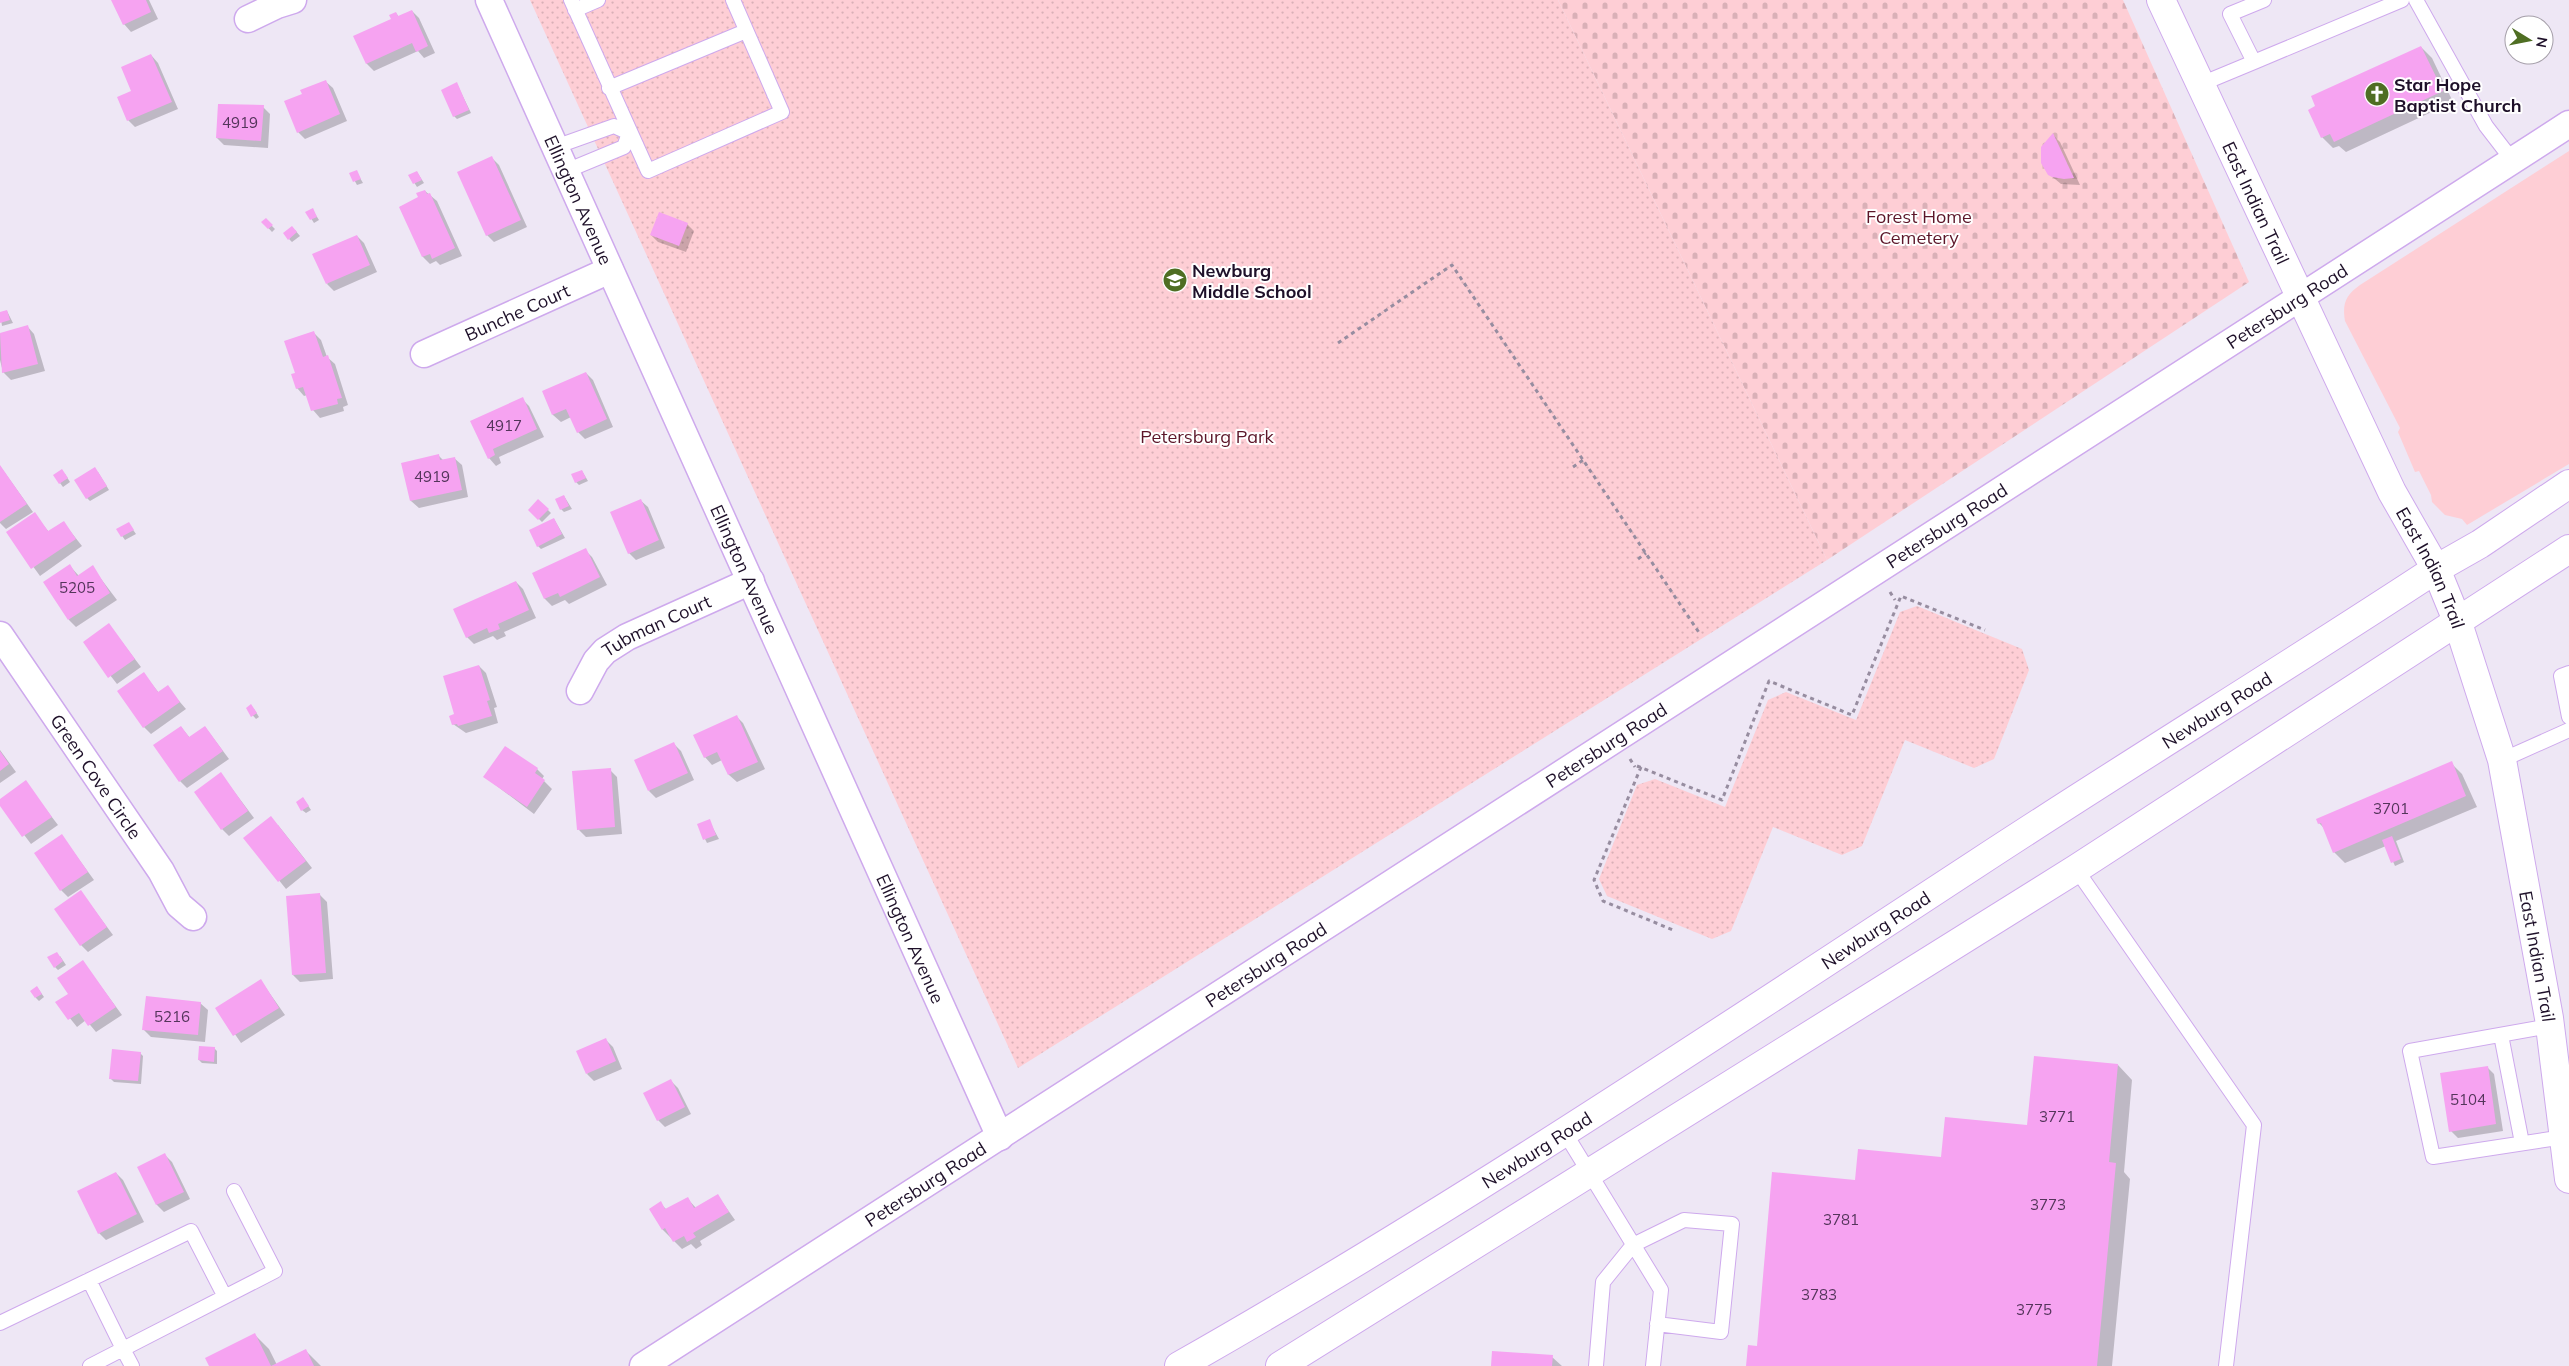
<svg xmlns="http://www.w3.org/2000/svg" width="2569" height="1366" viewBox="0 0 2569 1366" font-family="Mulish,sans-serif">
	<defs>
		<pattern id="cemetery-stones" width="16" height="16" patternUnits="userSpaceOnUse" patternTransform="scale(1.25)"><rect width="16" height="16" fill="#feced5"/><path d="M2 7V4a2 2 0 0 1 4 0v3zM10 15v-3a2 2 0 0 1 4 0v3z" fill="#d9b0b7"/></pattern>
		<pattern id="park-dots" width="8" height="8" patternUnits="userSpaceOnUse" patternTransform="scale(1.25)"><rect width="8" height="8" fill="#feced5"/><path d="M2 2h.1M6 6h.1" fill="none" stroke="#d9b0b7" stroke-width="1.8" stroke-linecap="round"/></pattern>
	</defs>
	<rect width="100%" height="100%" fill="#eee7f5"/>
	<path fill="#feced5" d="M 2569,151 L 2569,464 L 2467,525 L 2462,519 L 2445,515 L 2432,502 L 2431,495 L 2419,471 L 2415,472 L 2398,432 L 2400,428 L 2345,321 C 2342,303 2346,295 2360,285 Z"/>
	<path fill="url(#cemetery-stones)" d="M 1558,0 L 2123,0 L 2249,282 L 1827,560 Z"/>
	<path fill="url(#park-dots)" d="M 530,0 L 1558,0 L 1827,560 L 1018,1068 Z
		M 1917,606 L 2022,649 L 2029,670 L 1994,759 L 1974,768 L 1905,740 L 1862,846 L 1842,855 L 1773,827 L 1731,931 L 1712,939 L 1607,896 L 1599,879 L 1637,785 L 1655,779 L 1725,807 L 1768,700 L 1786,692 L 1856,720 L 1900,612 Z"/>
	<path fill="#0003" d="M 113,0 L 149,0 L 158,19 L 131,32 L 124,24 Z
		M 412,11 L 419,18 L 435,53 L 424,58 L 418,51 L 374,71 L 367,64 L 355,37 L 393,20 L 396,13 L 399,17 Z
		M 2421,47 L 2432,58 L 2453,102 L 2346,152 L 2339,146 L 2333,148 L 2322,137 Z
		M 151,55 L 158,63 L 178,109 L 135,127 L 128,120 L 133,92 Z
		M 325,81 L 333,88 L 347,121 L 305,139 L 298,132 L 304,94 Z
		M 457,84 L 471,113 L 457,119 L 454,116 Z
		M 263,107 L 270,114 L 268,148 L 224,145 L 217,138 Z
		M 2053,135 L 2060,142 L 2080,185 L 2061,184 L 2049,174 Z
		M 492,158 L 499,165 L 527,227 L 494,242 L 487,235 Z
		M 356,171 L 363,183 L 357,185 L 351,174 Z
		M 417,172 L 424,183 L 417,187 L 410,176 Z
		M 425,191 L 437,201 L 462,256 L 440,265 L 436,261 L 430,264 L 423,257 L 400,207 L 420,198 Z
		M 312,209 L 319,220 L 314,223 L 307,212 Z
		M 266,220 L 275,229 L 272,232 L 263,222 Z
		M 687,224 L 694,231 L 686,252 L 658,242 L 651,235 Z
		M 295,230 L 300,236 L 292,242 L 289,239 Z
		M 357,236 L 364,243 L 377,272 L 334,291 L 327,284 Z
		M 7,311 L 13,323 L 2,326 L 0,313 Z
		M 27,326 L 34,334 L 45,371 L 11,380 L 3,372 L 0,360 L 0,334 Z
		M 314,333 L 321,340 L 327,357 L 335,364 L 348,405 L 343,407 L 344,411 L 320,418 L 313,410 L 307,395 L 304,396 L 297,388 L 296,374 Z
		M 586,373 L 593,380 L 613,427 L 585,439 L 578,432 L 571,417 L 561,422 L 553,415 L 544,392 Z
		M 522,399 L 529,406 L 544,437 L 499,457 L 501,463 L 496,466 L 489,458 L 472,422 Z
		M 439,456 L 443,460 L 454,458 L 462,465 L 468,497 L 419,508 L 411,501 L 403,464 Z
		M 0,466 L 33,512 L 6,529 L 0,523 Z
		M 582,471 L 588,481 L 579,485 L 576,482 Z
		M 98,472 L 109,490 L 90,501 L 87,498 Z
		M 65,474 L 70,482 L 63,487 L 60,483 Z
		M 564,496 L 572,509 L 564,512 L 561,509 Z
		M 640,500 L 648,507 L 665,548 L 636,560 L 629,553 Z
		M 539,501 L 551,513 L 542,522 L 530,510 Z
		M 34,514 L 49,532 L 63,522 L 82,546 L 40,576 L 8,532 Z
		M 554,519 L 565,538 L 541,549 L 538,546 Z
		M 129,524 L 136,534 L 125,540 L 118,530 Z
		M 585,550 L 592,557 L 607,585 L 569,604 L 565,600 L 552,606 L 545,599 L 534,574 Z
		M 70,566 L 79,576 L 92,567 L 117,600 L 76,627 L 69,620 Z
		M 516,582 L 523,589 L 536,618 L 504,632 L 506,636 L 497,640 L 493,636 L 474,644 L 467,637 Z
		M 109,625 L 141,667 L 117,684 L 84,642 Z
		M 479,666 L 486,673 L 497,707 L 494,708 L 498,723 L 466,733 L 453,724 Z
		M 144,674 L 159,693 L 167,687 L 186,709 L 151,734 L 144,727 Z
		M 247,709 L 254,709 L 259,717 L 256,719 Z
		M 736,716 L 743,723 L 765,769 L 737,782 L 729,775 L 722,760 L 712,765 L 705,757 Z
		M 181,727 L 190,738 L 205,727 L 229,759 L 187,788 L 180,781 Z
		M 674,744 L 681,751 L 694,780 L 656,798 L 649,791 Z
		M 0,750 L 16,772 L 0,783 Z
		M 2451,763 L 2462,774 L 2477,807 L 2396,841 L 2404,862 L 2395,866 L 2386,846 L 2345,863 L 2334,852 L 2324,828 L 2319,823 Z
		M 537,769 L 544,776 L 542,779 L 552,789 L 534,814 L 485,777 Z
		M 610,770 L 617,777 L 622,834 L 586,837 L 579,830 Z
		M 221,774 L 254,818 L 229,836 L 222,829 Z
		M 25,782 L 58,825 L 31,844 L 0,803 L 0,800 Z
		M 303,798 L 311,810 L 306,813 L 302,810 Z
		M 709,821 L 719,839 L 707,843 L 698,825 Z
		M 278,825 L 312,868 L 286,889 L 245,838 Z
		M 62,836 L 94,880 L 68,897 L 61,890 Z
		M 81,892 L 113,935 L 88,952 L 81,945 Z
		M 320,895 L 327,902 L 333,979 L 300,982 L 293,975 Z
		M 60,956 L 66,965 L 58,970 L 55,967 Z
		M 83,962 L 122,1015 L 96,1032 L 86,1020 L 77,1027 L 57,1002 L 69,994 Z
		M 261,981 L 285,1015 L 241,1043 L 217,1008 Z
		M 37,987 L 44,997 L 39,1001 L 36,998 Z
		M 200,1003 L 208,1010 L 205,1042 L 151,1037 L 144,1030 Z
		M 606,1040 L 613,1047 L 622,1069 L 594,1081 L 587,1074 Z
		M 214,1048 L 217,1051 L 217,1064 L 202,1063 L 199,1060 Z
		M 140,1053 L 143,1056 L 141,1084 L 114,1082 L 110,1078 Z
		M 2118,1065 L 2132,1080 L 2124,1172 L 2130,1179 L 2112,1366 L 1747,1366 L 1856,1181 L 1942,1158 L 2028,1126 Z
		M 2487,1067 L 2494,1074 L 2503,1131 L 2458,1138 L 2451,1131 Z
		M 671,1081 L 678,1088 L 691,1114 L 665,1127 L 658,1120 Z
		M 165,1155 L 172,1162 L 190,1199 L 164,1212 L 157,1205 L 139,1168 Z
		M 116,1173 L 123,1180 L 144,1222 L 106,1240 L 99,1233 Z
		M 718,1196 L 735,1220 L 700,1241 L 702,1245 L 696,1249 L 691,1244 L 682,1249 L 663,1230 L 650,1209 L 660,1203 L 667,1210 L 687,1198 L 696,1208 Z
		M 254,1334 L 269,1349 L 277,1365 L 305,1350 L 321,1366 L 210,1366 Z
		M 1552,1357 L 1562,1366 L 1493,1366 Z"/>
	<path fill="#f6a3f1" d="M 111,0 L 146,0 L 151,12 L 123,25 Z
		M 412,10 L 428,46 L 416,52 L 412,43 L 366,64 L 353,36 L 391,19 L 389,15 L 396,12 L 398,16 Z
		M 2421,46 L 2443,91 L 2334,142 L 2330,134 L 2321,138 L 2308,110 L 2315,106 L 2311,96 Z
		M 151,54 L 172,102 L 127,121 L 117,97 L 131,91 L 121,67 Z
		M 326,80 L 340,114 L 297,133 L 284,101 L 302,94 L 300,90 Z
		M 457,82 L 469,110 L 453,117 L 441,90 Z
		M 218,104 L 264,105 L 261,141 L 216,138 Z
		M 2053,133 L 2074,178 L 2064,179 L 2052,177 L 2048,175 L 2041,163 L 2041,147 Z
		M 492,156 L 521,220 L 486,236 L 457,172 Z
		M 357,170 L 361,179 L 353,182 L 349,173 Z
		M 417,171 L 422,180 L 413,184 L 408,175 Z
		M 425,190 L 427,194 L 430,193 L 455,248 L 432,259 L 430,254 L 422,257 L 399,207 L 418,197 L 416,193 Z
		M 313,208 L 317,217 L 310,220 L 305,212 Z
		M 659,212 L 688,223 L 679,246 L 650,235 Z
		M 266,218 L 273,225 L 268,229 L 261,222 Z
		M 292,226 L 297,232 L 288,240 L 283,233 Z
		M 357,235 L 370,265 L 326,284 L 312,254 Z
		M 7,310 L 10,320 L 0,323 L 0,312 Z
		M 28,325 L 38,364 L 2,373 L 0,333 Z
		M 314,331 L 323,357 L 328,355 L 342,398 L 337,399 L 338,404 L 311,411 L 303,387 L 296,389 L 291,374 L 295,373 L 284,341 Z
		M 586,372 L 607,419 L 577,433 L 566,409 L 552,415 L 542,391 Z
		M 523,397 L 537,429 L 493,449 L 495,455 L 488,459 L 470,421 Z
		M 439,454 L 440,460 L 455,457 L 462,490 L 410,501 L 401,463 Z
		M 0,465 L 27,504 L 0,522 Z
		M 95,467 L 107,486 L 86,499 L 74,480 Z
		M 62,469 L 68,478 L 59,484 L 53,475 Z
		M 582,470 L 586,478 L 575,483 L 571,474 Z
		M 564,495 L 569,506 L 560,510 L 555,499 Z
		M 538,499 L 549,509 L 538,520 L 528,510 Z
		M 641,499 L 659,540 L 628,554 L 610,512 Z
		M 35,512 L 48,531 L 64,521 L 76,539 L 31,569 L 6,532 Z
		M 554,518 L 562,534 L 537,547 L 529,530 Z
		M 129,522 L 134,530 L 121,537 L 116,529 Z
		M 586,548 L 600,577 L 560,597 L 558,593 L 544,599 L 532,573 Z
		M 70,564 L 77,576 L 93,565 L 110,593 L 68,620 L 43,582 Z
		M 516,581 L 529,610 L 498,624 L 500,629 L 489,633 L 487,628 L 466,638 L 453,609 Z
		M 109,623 L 135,659 L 108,678 L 83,642 Z
		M 479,665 L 490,700 L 487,701 L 492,716 L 458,726 L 457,724 L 452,725 L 449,716 L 454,714 L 443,676 Z
		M 144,672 L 158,692 L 168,685 L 180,702 L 143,728 L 117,691 Z
		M 251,704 L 257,713 L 251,717 L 246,708 Z
		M 737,715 L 758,762 L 728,775 L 717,752 L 704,758 L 693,735 Z
		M 181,726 L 189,737 L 205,726 L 223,751 L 179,782 L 153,745 Z
		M 674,742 L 688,773 L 648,791 L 634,760 Z
		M 505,746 L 538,768 L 535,773 L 545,780 L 527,807 L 483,777 Z
		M 0,751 L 9,764 L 0,771 Z
		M 2452,761 L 2466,796 L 2333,853 L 2321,823 L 2318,824 L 2316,819 Z
		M 611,768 L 615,827 L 577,830 L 572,771 Z
		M 221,772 L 248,811 L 221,830 L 194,792 Z
		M 26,780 L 52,817 L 22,837 L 0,806 L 0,799 Z
		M 303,797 L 309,806 L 301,811 L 296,802 Z
		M 271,816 L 306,861 L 278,882 L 243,838 Z
		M 710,819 L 716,835 L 703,840 L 697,824 Z
		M 62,834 L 88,872 L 60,891 L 34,853 Z
		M 2392,836 L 2401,859 L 2391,863 L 2382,840 Z
		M 81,890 L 107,927 L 80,946 L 54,909 Z
		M 320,893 L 326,973 L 292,975 L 286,896 Z
		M 57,952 L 63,961 L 54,968 L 47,957 Z
		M 83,960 L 116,1007 L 88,1026 L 79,1013 L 68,1020 L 55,1002 L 68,994 L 57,978 Z
		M 261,979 L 279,1008 L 233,1036 L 215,1008 Z
		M 37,986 L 42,994 L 35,998 L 30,991 Z
		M 146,996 L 201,1002 L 198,1035 L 142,1030 Z
		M 606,1038 L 616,1061 L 586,1074 L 576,1051 Z
		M 199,1046 L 215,1047 L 214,1062 L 198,1060 Z
		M 112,1049 L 141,1052 L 138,1081 L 109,1079 Z
		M 2034,1056 L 2118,1064 L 2109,1162 L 2116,1163 L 2097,1366 L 1746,1366 L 1748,1345 L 1757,1346 L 1772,1172 L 1855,1180 L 1858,1149 L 1941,1157 L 1945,1117 L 2027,1125 Z
		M 2488,1066 L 2496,1124 L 2449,1132 L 2440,1073 Z
		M 671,1079 L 685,1107 L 657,1121 L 643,1093 Z
		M 165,1153 L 184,1192 L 156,1205 L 137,1167 Z
		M 116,1172 L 137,1214 L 98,1234 L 77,1191 Z
		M 718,1194 L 729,1212 L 693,1233 L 696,1237 L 687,1242 L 684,1236 L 673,1242 L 665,1228 L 662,1230 L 649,1209 L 661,1201 L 665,1209 L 688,1197 L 694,1208 Z
		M 255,1333 L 271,1366 L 306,1349 L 314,1366 L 209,1366 L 205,1358 Z
		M 1492,1351 L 1553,1355 L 1552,1366 L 1491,1366 Z"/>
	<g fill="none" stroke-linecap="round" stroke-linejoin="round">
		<defs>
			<path id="service" d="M 571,0 L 648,171 L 782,112 L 733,0
				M 2264,0 L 2230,14 L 2254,62 L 2402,0
				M 2416,0 L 2486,126 L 2513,161
				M 575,10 L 598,0
				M 2201,84 L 2254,62
				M 609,88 L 746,31
				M 555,147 L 614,126 L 629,133 L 624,147 L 566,171
				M 2569,673 L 2561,676 L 2569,717
				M 2502,760 L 2569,730
				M 2076,869 L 2254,1125 L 2226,1366
				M 2550,1026 L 2410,1051 L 2433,1157 L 2564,1137
				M 2501,1035 L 2522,1143
				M 1565,1133 L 1661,1290 L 1653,1366
				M 89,1280 L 123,1349 L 90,1366
				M 0,1323 L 191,1231 L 224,1295
				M 132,1366 L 123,1349 L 275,1271 L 234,1191
				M 1596,1366 L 1603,1282 L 1633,1245 L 1684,1220 L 1732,1224 L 1721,1332 L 1657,1324"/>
			<g id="minor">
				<path id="s1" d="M 489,0 L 1000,1137"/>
				<path d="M 248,19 L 277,5 L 293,0"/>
				<path id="s2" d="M 424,354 L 610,270"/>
				<path id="s3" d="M 0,635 L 161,871 L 179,905 L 193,917"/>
				<path id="s4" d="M 580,691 L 596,661 L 605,651 L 627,637 L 751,581"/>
				<path id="s5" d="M 643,1366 L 2569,124"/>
			</g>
			<g id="secondary">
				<path id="s6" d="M 2161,0 L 2392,492 L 2436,569 L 2458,623 L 2502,760 L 2549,1018 L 2569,1179"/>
				<path id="s7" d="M 1179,1366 C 1452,1211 1713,1036 1976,864 C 2128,764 2284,669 2436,569 L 2480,544 L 2569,484"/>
				<path d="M 1280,1366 L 2076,869 L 2569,549"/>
			</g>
		</defs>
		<use href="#service" stroke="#cea9ed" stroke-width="16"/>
		<use href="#minor" stroke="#cea9ed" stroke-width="29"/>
		<use href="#secondary" stroke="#cea9ed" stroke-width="30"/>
		<path stroke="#978da0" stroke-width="3" stroke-dasharray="4 4" stroke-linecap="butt" d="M 1338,343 L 1452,265 L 1700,634
			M 1573,467 L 1583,460
			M 1638,559 L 1646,553
			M 1890,592 L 1895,600
			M 1630,759 L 1635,767
			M 1637,766 L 1722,800 L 1769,681 L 1852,715 L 1901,596 L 1985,630
			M 1641,767 L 1594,880 L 1603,901 L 1673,930"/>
		<use href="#service" stroke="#fff" stroke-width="14"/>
		<use href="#minor" stroke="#fff" stroke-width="26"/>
		<use href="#secondary" stroke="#fff" stroke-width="28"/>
	</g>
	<defs>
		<symbol id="church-disc" viewBox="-11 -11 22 22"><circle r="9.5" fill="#4f6e23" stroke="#fff"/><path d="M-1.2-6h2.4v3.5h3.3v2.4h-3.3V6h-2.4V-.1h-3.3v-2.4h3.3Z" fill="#fff"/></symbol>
		<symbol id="school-disc" viewBox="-11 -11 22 22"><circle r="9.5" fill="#4f6e23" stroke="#fff"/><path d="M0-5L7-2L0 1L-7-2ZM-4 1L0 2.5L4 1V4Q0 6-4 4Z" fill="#fff"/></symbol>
	</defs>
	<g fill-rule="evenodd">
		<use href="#church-disc" x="2363" y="80" width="28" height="28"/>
		<use href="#school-disc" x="1161" y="266" width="28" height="28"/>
	</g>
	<g text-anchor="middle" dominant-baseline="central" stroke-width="4" stroke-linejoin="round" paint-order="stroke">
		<g font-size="15" fill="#54355b">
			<text x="240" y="122">4919</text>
			<text x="504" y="425">4917</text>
			<text x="432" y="476">4919</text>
			<text x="77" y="587">5205</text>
			<text x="2391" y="808">3701</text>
			<text x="172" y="1016">5216</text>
			<text x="2468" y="1099">5104</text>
			<text x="2057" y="1116">3771</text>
			<text x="2048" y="1204">3773</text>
			<text x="1841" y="1219">3781</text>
			<text x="1819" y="1294">3783</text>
			<text x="2034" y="1309">3775</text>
		</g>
		<g font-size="18" font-weight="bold" fill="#1e1029" stroke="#fff" text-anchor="start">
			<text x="2394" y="84">Star Hope<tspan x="2394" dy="21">Baptist Church</tspan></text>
			<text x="1192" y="270">Newburg<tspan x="1192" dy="21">Middle School</tspan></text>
		</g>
		<g font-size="18" fill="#1e1029" stroke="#fff">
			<text stroke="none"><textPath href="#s1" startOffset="219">Ellington Avenue</textPath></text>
			<text stroke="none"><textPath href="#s6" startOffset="224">East Indian Trail</textPath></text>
			<text stroke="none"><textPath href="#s5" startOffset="1956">Petersburg Road</textPath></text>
			<text stroke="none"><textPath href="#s2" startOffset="102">Bunche Court</textPath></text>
			<text stroke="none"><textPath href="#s5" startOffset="1551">Petersburg Road</textPath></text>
			<text stroke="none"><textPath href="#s1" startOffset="624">Ellington Avenue</textPath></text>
			<text stroke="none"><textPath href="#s6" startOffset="629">East Indian Trail</textPath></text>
			<text stroke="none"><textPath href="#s4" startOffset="105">Tubman Court</textPath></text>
			<text stroke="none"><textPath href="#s7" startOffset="1228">Newburg Road</textPath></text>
			<text stroke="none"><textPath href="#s5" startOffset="1146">Petersburg Road</textPath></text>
			<text stroke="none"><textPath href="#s3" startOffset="171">Green Cove Circle</textPath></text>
			<text stroke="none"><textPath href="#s7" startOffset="822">Newburg Road</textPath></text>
			<text stroke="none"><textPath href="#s1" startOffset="1029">Ellington Avenue</textPath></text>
			<text stroke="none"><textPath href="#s6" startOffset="1034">East Indian Trail</textPath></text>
			<text stroke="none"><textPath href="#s5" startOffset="741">Petersburg Road</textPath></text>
			<text stroke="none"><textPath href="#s7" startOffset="418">Newburg Road</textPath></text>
			<text stroke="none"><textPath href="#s5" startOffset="336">Petersburg Road</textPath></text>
		</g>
		<g font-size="18" fill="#5c1629" stroke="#fff">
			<text x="1919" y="216">Forest Home<tspan x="1919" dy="21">Cemetery</tspan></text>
			<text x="1207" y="436">Petersburg Park</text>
		</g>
	</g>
	<g transform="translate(2529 40) rotate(100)"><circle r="24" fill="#ffffff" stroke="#a59fa9"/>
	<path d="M0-4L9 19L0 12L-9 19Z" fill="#4f6e23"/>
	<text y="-8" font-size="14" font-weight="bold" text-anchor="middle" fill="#1e1029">N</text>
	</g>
</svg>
